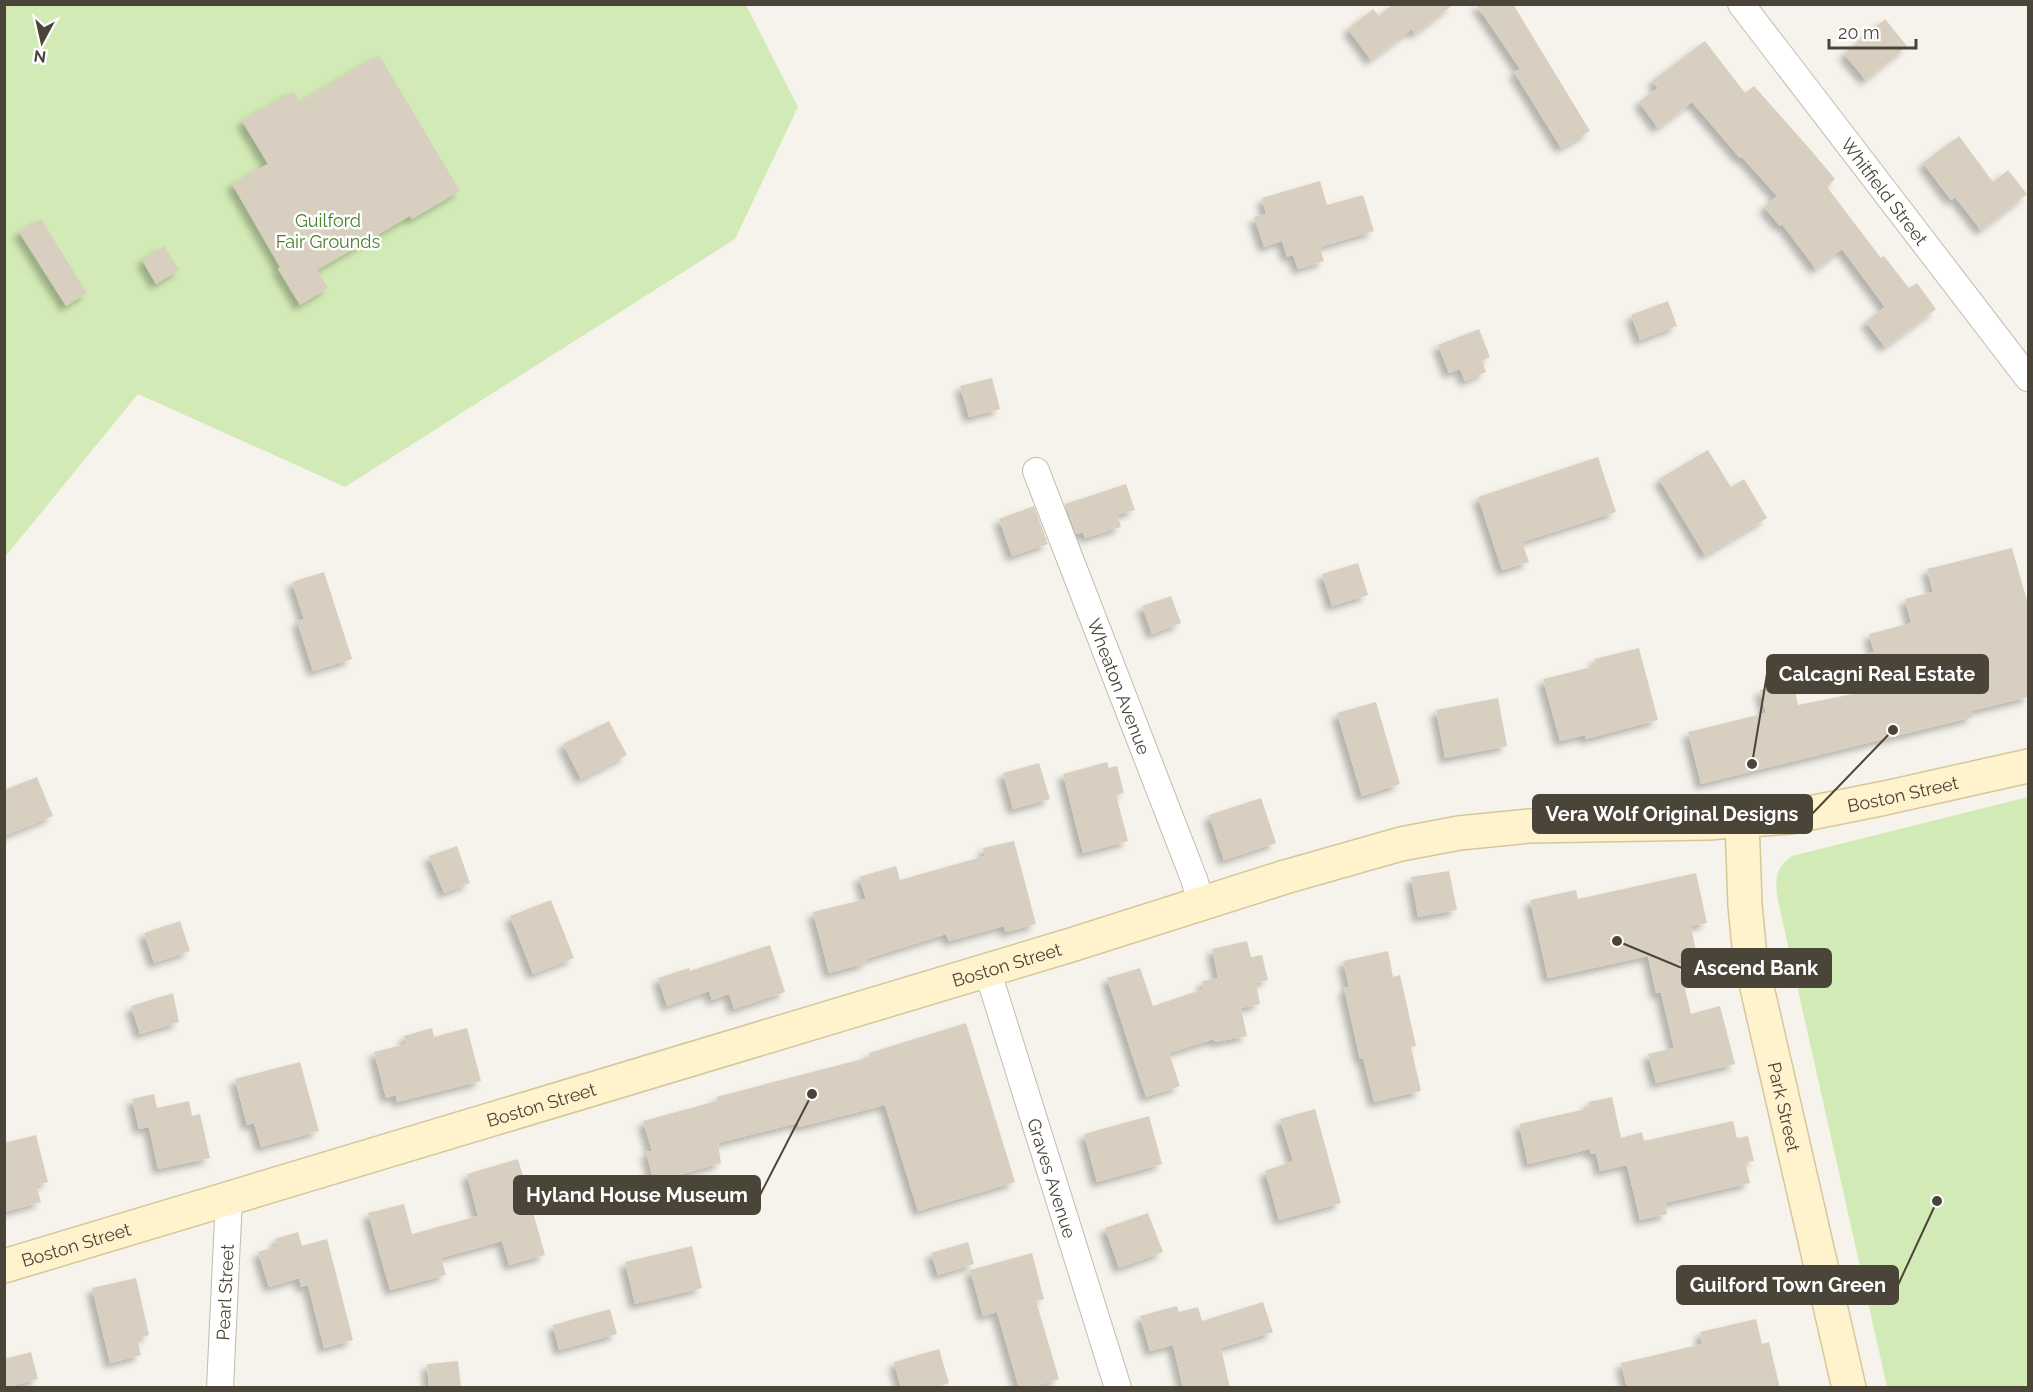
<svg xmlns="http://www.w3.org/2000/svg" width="2033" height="1392" viewBox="0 0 2033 1392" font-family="Raleway,sans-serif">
	<defs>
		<filter id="shadow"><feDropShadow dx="-5.5" dy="5.5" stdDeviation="3" flood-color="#0004"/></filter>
	</defs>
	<rect width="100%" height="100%" fill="#f6f3ec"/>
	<path fill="#d2eab5" d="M 5,5 L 746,5 L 798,107 L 735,239 L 345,487 L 138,394 L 5,557 Z
		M 2028,797 L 2028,1387 L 1887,1387 L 1779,905 C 1775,884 1773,869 1792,856 Z"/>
	<path fill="#d8cfc1" filter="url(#shadow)" d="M 1393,4 L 1454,4 L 1415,34 L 1412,29 L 1371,60 L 1348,29 L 1373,9 L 1379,16 Z
		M 1476,4 L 1513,4 L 1590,131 L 1561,148 L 1514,72 L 1520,69 Z
		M 1885,19 L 1907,46 L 1866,80 L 1844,54 Z
		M 1705,41 L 1745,93 L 1754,86 L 1809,148 L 1835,179 L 1827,187 L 1881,258 L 1884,256 L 1909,288 L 1917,283 L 1936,309 L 1885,347 L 1866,322 L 1885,307 L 1842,249 L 1816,269 L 1782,224 L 1780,226 L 1764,207 L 1777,196 L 1742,157 L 1740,158 L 1692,102 L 1658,128 L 1639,102 L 1658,88 L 1652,81 Z
		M 379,55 L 460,191 L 412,219 L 410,216 L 317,270 L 328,288 L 300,305 L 278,269 L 280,267 L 232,184 L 268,164 L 242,121 L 294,91 L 300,102 Z
		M 1959,136 L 1993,182 L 2008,170 L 2027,194 L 1981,230 L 1955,197 L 1951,200 L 1923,163 Z
		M 1320,181 L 1327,205 L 1363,195 L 1374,231 L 1320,247 L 1324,261 L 1298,269 L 1293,255 L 1287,257 L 1282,241 L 1264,247 L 1254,217 L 1266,214 L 1262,198 Z
		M 41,219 L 87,293 L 66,306 L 19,232 Z
		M 164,246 L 179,270 L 156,284 L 142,260 Z
		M 1668,301 L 1677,326 L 1640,340 L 1631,315 Z
		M 1479,329 L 1490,357 L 1482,361 L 1486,372 L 1465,381 L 1460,369 L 1449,373 L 1438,345 Z
		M 992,378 L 1000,409 L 969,417 L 960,386 Z
		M 1708,450 L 1731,487 L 1744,479 L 1767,518 L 1705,555 L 1659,479 Z
		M 1598,457 L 1616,512 L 1522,542 L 1529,562 L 1502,570 L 1478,497 Z
		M 1126,484 L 1135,510 L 1117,515 L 1121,527 L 1085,538 L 1083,532 L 1076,534 L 1065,504 Z
		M 1034,506 L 1048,544 L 1012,556 L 999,519 Z
		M 2012,548 L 2028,604 L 2028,697 L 1971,711 L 1973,717 L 1701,784 L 1688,732 L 1766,713 L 1760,690 L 1793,682 L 1798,705 L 1868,691 L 1859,656 L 1874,652 L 1869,634 L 1911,623 L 1905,599 L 1933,592 L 1927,569 Z
		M 1358,563 L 1368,595 L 1332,606 L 1322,574 Z
		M 324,572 L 352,659 L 313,671 L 297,621 L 304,619 L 292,582 Z
		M 1171,596 L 1181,623 L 1152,634 L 1142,606 Z
		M 1639,648 L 1658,720 L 1586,739 L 1585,735 L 1560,741 L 1543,679 L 1596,666 L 1594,659 Z
		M 1498,698 L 1507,746 L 1445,758 L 1436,710 Z
		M 1376,702 L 1400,784 L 1362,796 L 1337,713 Z
		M 609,721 L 627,755 L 581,779 L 563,744 Z
		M 1107,762 L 1109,768 L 1117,766 L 1124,793 L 1116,795 L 1128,841 L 1083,853 L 1063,774 Z
		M 1039,763 L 1050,799 L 1013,809 L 1003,773 Z
		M 37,777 L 53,816 L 4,836 L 4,790 Z
		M 1261,798 L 1276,843 L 1224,860 L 1209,815 Z
		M 1014,841 L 1036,924 L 1006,932 L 1004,926 L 949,941 L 946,934 L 866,959 L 867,963 L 829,973 L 813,912 L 866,899 L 859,877 L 896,866 L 900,880 L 985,856 L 983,848 Z
		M 457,846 L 470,883 L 444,893 L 429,856 Z
		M 1449,871 L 1457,910 L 1418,917 L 1411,877 Z
		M 1696,873 L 1707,923 L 1691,926 L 1697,957 L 1678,960 L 1691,1014 L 1720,1006 L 1735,1064 L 1656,1083 L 1648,1054 L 1674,1048 L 1661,993 L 1656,993 L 1648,956 L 1548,978 L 1530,900 L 1576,890 L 1578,899 Z
		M 551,900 L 574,958 L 533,974 L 510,916 Z
		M 180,921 L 190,951 L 154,963 L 144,933 Z
		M 1247,941 L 1251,957 L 1262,955 L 1268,980 L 1256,983 L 1260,1004 L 1241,1008 L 1247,1036 L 1215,1042 L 1214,1039 L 1169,1053 L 1180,1086 L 1146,1097 L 1107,978 L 1140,968 L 1153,1006 L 1204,989 L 1202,981 L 1218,978 L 1212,949 Z
		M 770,945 L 785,992 L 734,1009 L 729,994 L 712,1000 L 709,991 L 667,1006 L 658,978 L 689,968 L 690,971 Z
		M 1388,951 L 1393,977 L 1400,975 L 1416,1046 L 1411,1047 L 1421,1091 L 1374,1102 L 1363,1058 L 1360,1059 L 1344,988 L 1349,987 L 1343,961 Z
		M 173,993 L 179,1022 L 140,1034 L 131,1006 Z
		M 966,1023 L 1015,1182 L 918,1211 L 885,1105 L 799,1127 L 798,1123 L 718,1143 L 721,1163 L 654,1182 L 646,1152 L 652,1151 L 643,1121 L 717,1101 L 716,1097 L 870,1057 L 869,1053 Z
		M 432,1028 L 434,1037 L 467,1028 L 481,1081 L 397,1102 L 396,1095 L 386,1098 L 374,1052 L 406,1044 L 404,1036 Z
		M 300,1062 L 319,1131 L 261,1147 L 254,1123 L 247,1125 L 235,1079 Z
		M 154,1094 L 157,1108 L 189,1101 L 192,1116 L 200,1114 L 210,1158 L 158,1169 L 149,1127 L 139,1129 L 132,1099 Z
		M 1612,1097 L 1621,1138 L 1642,1132 L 1644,1141 L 1733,1121 L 1737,1138 L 1748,1136 L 1754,1161 L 1745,1162 L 1750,1183 L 1665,1203 L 1667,1214 L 1640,1220 L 1627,1165 L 1600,1171 L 1596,1153 L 1591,1154 L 1590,1149 L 1528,1164 L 1519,1124 L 1590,1108 L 1588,1102 Z
		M 1315,1109 L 1341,1203 L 1279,1220 L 1265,1171 L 1293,1161 L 1280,1119 Z
		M 1149,1116 L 1162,1164 L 1097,1182 L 1084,1134 Z
		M 36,1135 L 48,1182 L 36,1185 L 41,1202 L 4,1212 L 4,1143 Z
		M 518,1159 L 545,1255 L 509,1265 L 502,1241 L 441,1258 L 446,1275 L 390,1290 L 368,1213 L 404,1204 L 412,1234 L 478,1216 L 467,1174 Z
		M 1148,1213 L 1163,1252 L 1119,1268 L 1105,1228 Z
		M 298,1232 L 302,1246 L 327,1239 L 353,1340 L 324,1348 L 308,1285 L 301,1287 L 299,1278 L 269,1287 L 258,1252 L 278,1246 L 275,1239 Z
		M 968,1242 L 974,1264 L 938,1275 L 931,1253 Z
		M 692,1246 L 702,1288 L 635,1304 L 625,1262 Z
		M 1032,1253 L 1044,1299 L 1036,1301 L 1059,1379 L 1030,1388 L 1019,1388 L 997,1312 L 983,1316 L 970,1270 Z
		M 136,1278 L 149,1335 L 137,1338 L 141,1355 L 110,1363 L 92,1288 Z
		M 1263,1302 L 1273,1332 L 1221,1348 L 1230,1388 L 1183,1388 L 1173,1345 L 1150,1351 L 1140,1316 L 1177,1306 L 1179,1312 L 1198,1307 L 1202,1321 Z
		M 610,1309 L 617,1334 L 559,1350 L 553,1325 Z
		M 1756,1319 L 1762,1344 L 1769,1342 L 1780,1388 L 1627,1388 L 1621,1363 L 1702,1344 L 1700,1332 Z
		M 939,1349 L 949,1383 L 933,1388 L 901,1388 L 894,1362 Z
		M 31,1352 L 38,1379 L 4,1388 L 4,1359 Z
		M 458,1361 L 461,1388 L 429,1388 L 427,1364 Z"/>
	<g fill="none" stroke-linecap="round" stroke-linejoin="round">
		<defs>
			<g id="street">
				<path id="s1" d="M 1741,4 L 2028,378"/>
				<path id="s2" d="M 1036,471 L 1194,879 L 1201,903"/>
				<path id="s3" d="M 987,969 L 1118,1388"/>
				<path id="s4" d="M 220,1388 L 229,1198"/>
			</g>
			<g id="secondary">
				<path id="s5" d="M 1742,821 L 1745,905 L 1750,957 L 1849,1388"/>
				<path id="s6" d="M 4,1266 L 1071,945 L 1285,877 L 1401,844 L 1459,833 L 1529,826 L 1708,823 L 1790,817 L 1885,798 L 2028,766"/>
			</g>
		</defs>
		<use href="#street" stroke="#c2bbae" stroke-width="28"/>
		<use href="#secondary" stroke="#d6c79b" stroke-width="36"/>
		<use href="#street" stroke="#fff" stroke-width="26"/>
		<use href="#secondary" stroke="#fff3cd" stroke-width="33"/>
	</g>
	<g text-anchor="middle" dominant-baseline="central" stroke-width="5" stroke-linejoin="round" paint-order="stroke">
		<g font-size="18" fill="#4b4439" stroke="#fff">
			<text stroke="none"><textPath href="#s1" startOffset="236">Whitfield Street</textPath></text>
			<text stroke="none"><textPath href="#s2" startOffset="231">Wheaton Avenue</textPath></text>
			<text stroke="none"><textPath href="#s6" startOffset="1965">Boston Street</textPath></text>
			<text stroke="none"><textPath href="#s6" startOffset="1047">Boston Street</textPath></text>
			<text stroke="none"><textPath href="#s6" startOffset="561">Boston Street</textPath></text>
			<text stroke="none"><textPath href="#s5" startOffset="290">Park Street</textPath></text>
			<text stroke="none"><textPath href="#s3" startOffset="219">Graves Avenue</textPath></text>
			<text stroke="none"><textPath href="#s6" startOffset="75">Boston Street</textPath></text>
			<text stroke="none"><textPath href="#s4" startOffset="96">Pearl Street</textPath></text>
		</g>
		<g font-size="18" fill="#4a7f2a" stroke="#fff">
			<text x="328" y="220">Guilford<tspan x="328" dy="21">Fair Grounds</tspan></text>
		</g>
	</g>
	<path fill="none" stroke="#4b4439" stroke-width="2" d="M1752 764L1767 674M1893 730L1812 814M1617 941L1682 968M812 1094L760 1195M1937 1201L1898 1285"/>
	<g fill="#4b4439" stroke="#fff" stroke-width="2">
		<circle cx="1752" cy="764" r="6"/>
		<circle cx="1893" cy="730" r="6"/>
		<circle cx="1617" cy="941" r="6"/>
		<circle cx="812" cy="1094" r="6"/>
		<circle cx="1937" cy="1201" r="6"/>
	</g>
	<g fill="#4b4439" stroke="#4b4439" stroke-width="2">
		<rect x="1767" y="655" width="221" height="38" rx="6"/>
		<rect x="1533" y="795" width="279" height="38" rx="6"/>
		<rect x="1682" y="949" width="149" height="38" rx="6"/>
		<rect x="514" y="1176" width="246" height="38" rx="6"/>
		<rect x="1677" y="1266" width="221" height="38" rx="6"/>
	</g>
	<g font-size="20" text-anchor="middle" font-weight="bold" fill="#fff">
		<text x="1877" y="681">Calcagni Real Estate</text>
		<text x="1672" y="821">Vera Wolf Original Designs</text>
		<text x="1756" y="975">Ascend Bank</text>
		<text x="637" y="1202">Hyland House Museum</text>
		<text x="1788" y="1292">Guilford Town Green</text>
	</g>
	<rect width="2033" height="1392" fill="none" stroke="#4b4439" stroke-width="12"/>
	<g transform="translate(42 42) rotate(188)" stroke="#ffffff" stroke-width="4.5" paint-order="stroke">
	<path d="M0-4.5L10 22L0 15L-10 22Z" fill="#4b4439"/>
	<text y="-9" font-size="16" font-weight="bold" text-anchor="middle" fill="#4b4439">N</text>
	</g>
	<path d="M1829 39v9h87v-9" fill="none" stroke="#4b4439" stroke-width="3"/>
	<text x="1838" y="39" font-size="18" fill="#4b4439" stroke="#ffffff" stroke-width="4.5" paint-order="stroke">20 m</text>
</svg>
